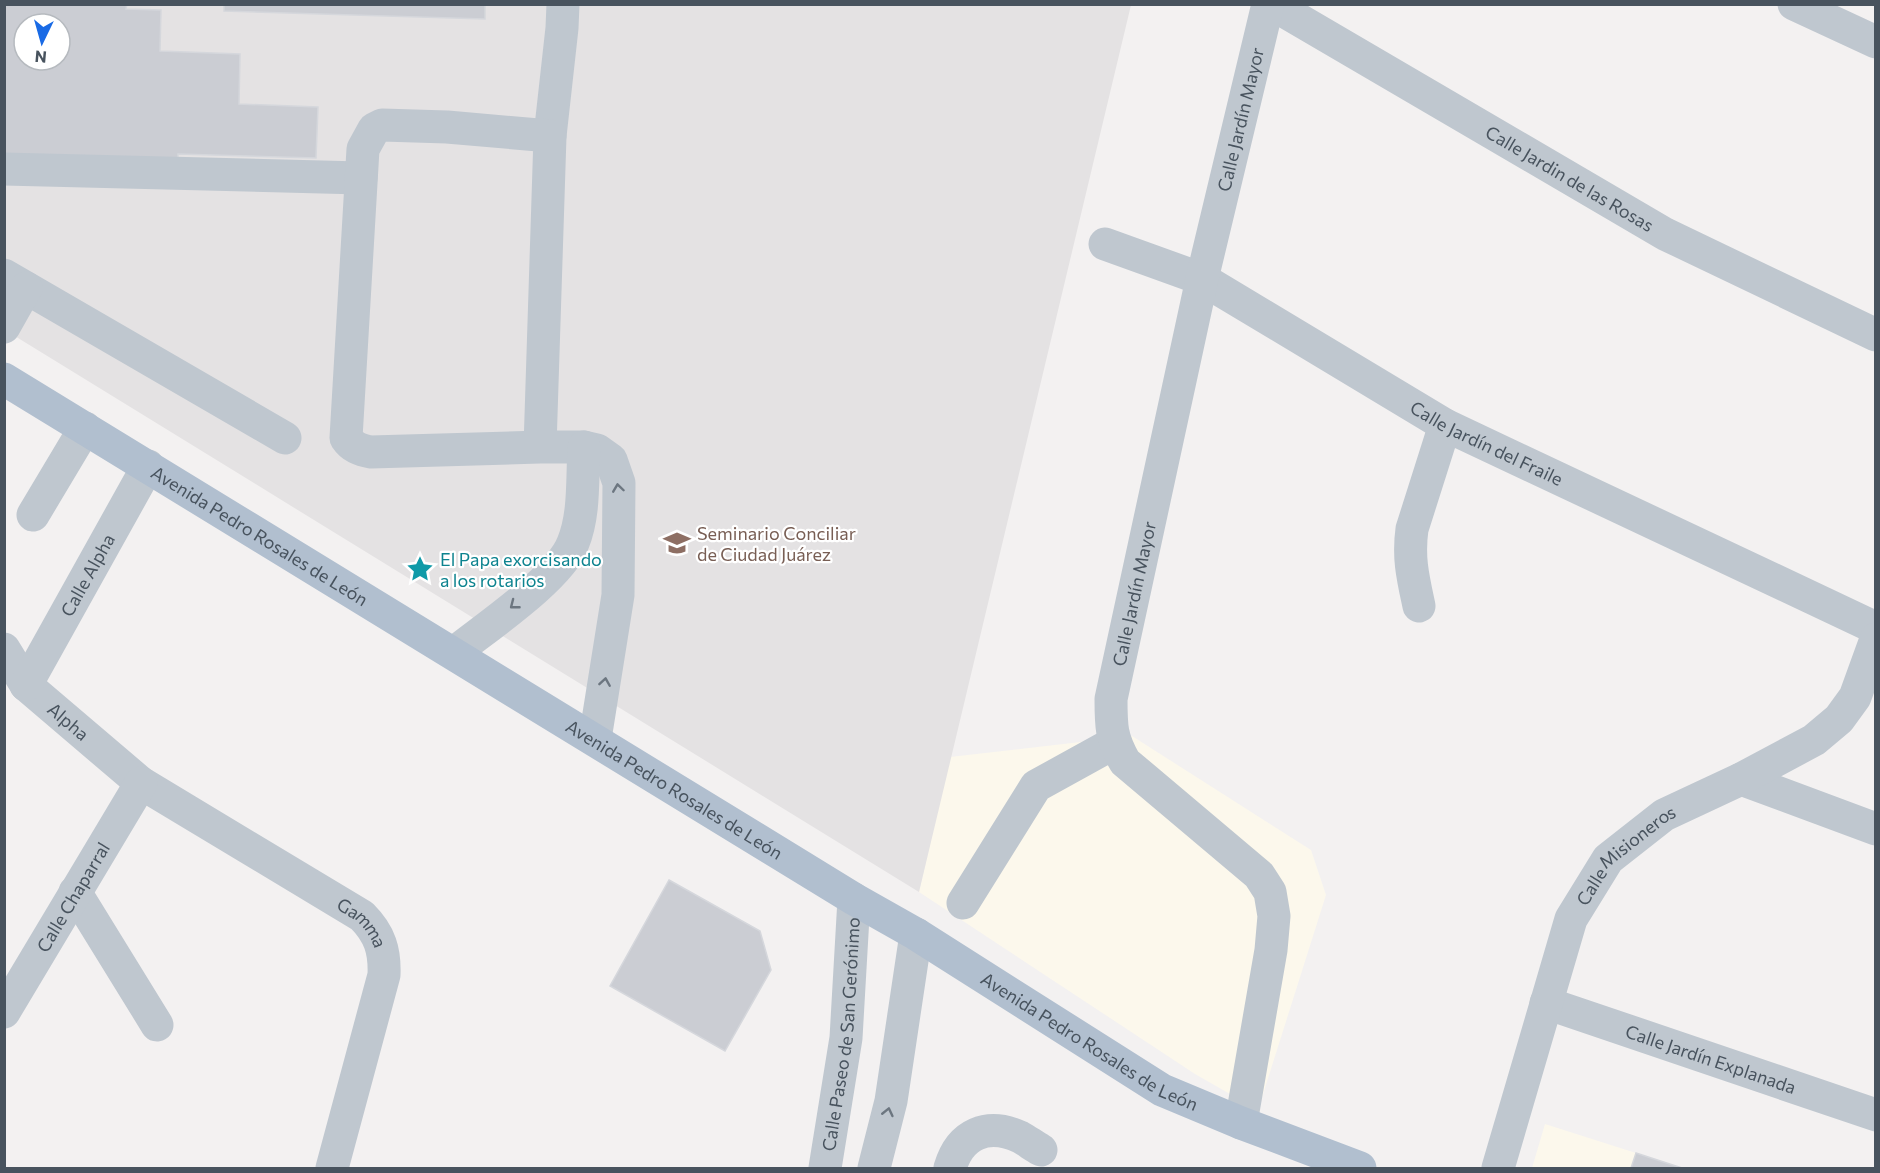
<svg xmlns="http://www.w3.org/2000/svg" width="1880" height="1173" viewBox="0 0 1880 1173" font-family="Commissioner,sans-serif">
	<rect width="100%" height="100%" fill="#f3f1f1"/>
	<path fill="#fcf8ec" d="M 1132,736 L 1311,850 L 1326,895 L 1258,1110 L 1195,1074 L 919,892 L 950,757 Z
		M 1545,1124 L 1683,1168 L 1532,1168 Z"/>
	<path fill="#e4e2e3" fill-rule="evenodd" d="M 4,5 L 1131,5 L 919,892 L 5,330 ZM 24,24 L 60,24 L 60,60 L 24,60 Z"/>
	<path fill="#cbcdd3" stroke="#d5d7dc" stroke-width="1.5" fill-rule="evenodd" d="M 4,4 L 127,4 L 126,9 L 161,10 L 160,51 L 240,54 L 239,104 L 318,107 L 316,158 L 178,154 L 178,171 L 4,166 ZM 24,24 L 60,24 L 60,60 L 24,60 Z
		M 224,4 L 485,4 L 485,19 L 224,11 Z
		M 669,880 L 760,931 L 771,970 L 725,1051 L 610,986 Z
		M 1636,1153 L 1682,1168 L 1631,1168 Z"/>
	<g fill="none" stroke-linecap="round" stroke-linejoin="round">
		<g stroke="#bfc7cf" stroke-width="33">
			<path id="s1" d="M 1272,4 L 1665,234 L 1876,335"/>
			<path d="M 1794,4 L 1876,42"/>
			<path d="M 550,136 L 562,28 L 563,4"/>
			<path d="M 4,169 L 361,178"/>
			<path id="s2" d="M 1105,244 L 1202,279 L 1445,425 L 1876,628"/>
			<path d="M 4,275 L 285,438"/>
			<path d="M 4,327 L 26,288"/>
			<path d="M 540,447 L 371,452 C 360,450 352,447 346,438 L 363,149 L 374,129 L 382,125 L 447,127 L 550,136 L 540,447 L 584,447 L 597,450 L 611,460 L 619,483 L 618,595 L 595,739"/>
			<path d="M 33,515 L 85,428"/>
			<path d="M 1419,606 C 1413,578 1408,558 1412,529 L 1445,425"/>
			<path id="s3" d="M 4,649 L 26,685 L 141,783 L 362,916 C 380,934 385,951 384,975 L 332,1168"/>
			<path d="M 454,653 C 485,628 560,578 573,543 C 585,514 582,478 584,447"/>
			<path id="s4" d="M 26,685 L 148,466"/>
			<path d="M 1741,779 L 1876,829"/>
			<path d="M 75,892 L 157,1025"/>
			<path d="M 963,903 L 1036,786 L 1114,743"/>
			<path id="s5" d="M 1546,1003 L 1876,1115"/>
			<path id="s6" d="M 4,1012 L 141,783"/>
			<path id="s7" d="M 1241,1123 L 1271,950 L 1274,916 L 1270,892 L 1259,875 L 1125,762 C 1111,738 1111,726 1111,699 L 1202,279 L 1268,4"/>
			<path id="s8" d="M 825,1168 L 846,1038 L 854,899"/>
			<path d="M 874,1168 L 891,1101 L 916,934"/>
			<path d="M 950,1168 C 960,1134 987,1122 1020,1137 C 1027,1141 1034,1146 1041,1150"/>
			<path id="s9" d="M 1498,1168 L 1571,919 L 1608,859 L 1664,815 L 1741,779 L 1814,740 L 1839,719 L 1855,697 L 1876,639"/>
		</g>
		<path stroke="#b1bfcf" stroke-width="33" id="s10" d="M 4,379 L 854,899 L 916,934 L 1162,1090 L 1241,1123 L 1360,1168"/>
	</g>
	<defs><path id="oneway-chevron" d="M-2-3.5L2.5 0L-2 3.5" fill="none" stroke-width="1.6" stroke-linecap="round" stroke-linejoin="round" transform="scale(1.5)"/></defs>
	<g stroke="#6c7680">
		<use href="#oneway-chevron" transform="translate(618 488) rotate(-98)"/>
		<use href="#oneway-chevron" transform="translate(514 605) rotate(142)"/>
		<use href="#oneway-chevron" transform="translate(605 682) rotate(-81)"/>
		<use href="#oneway-chevron" transform="translate(888 1112) rotate(-77)"/>
	</g>
	<defs>
		<symbol id="school-bare" viewBox="-9 -9 18 18"><path d="M0-5L7-2L0 1L-7-2ZM-4 1L0 2.5L4 1V4Q0 6-4 4Z" fill="#8d6e63" stroke="#fff" stroke-width="2.5" paint-order="stroke"/></symbol>
		<symbol id="sight-bare" viewBox="-9 -9 18 18"><path d="M0-6L1.8-2.2L6-1.7L2.9 1.2L3.7 5.4L0 3.3L-3.7 5.4L-2.9 1.2L-6-1.7L-1.8-2.2Z" fill="#0f9aa8" stroke="#fff" stroke-width="2.5" paint-order="stroke"/></symbol>
	</defs>
	<g fill-rule="evenodd">
		<use href="#school-bare" x="658" y="524" width="38" height="38"/>
		<use href="#sight-bare" x="401" y="550" width="38" height="38"/>
	</g>
	<g text-anchor="middle" dominant-baseline="central" stroke-width="4.5" stroke-linejoin="round" paint-order="stroke">
		<g font-size="18" fill="#48535e" stroke="#fff">
			<text stroke="none"><textPath href="#s7" startOffset="1089">Calle Jardín Mayor</textPath></text>
			<text stroke="none"><textPath href="#s1" startOffset="345">Calle Jardin de las Rosas</textPath></text>
			<text stroke="none"><textPath href="#s2" startOffset="432">Calle Jardín del Fraile</textPath></text>
			<text stroke="none"><textPath href="#s10" startOffset="300">Avenida Pedro Rosales de León</textPath></text>
			<text stroke="none"><textPath href="#s4" startOffset="126">Calle Alpha</textPath></text>
			<text stroke="none"><textPath href="#s7" startOffset="603">Calle Jardín Mayor</textPath></text>
			<text stroke="none"><textPath href="#s3" startOffset="98">Alpha</textPath></text>
			<text stroke="none"><textPath href="#s10" startOffset="786">Avenida Pedro Rosales de León</textPath></text>
			<text stroke="none"><textPath href="#s9" startOffset="345">Calle Misioneros</textPath></text>
			<text stroke="none"><textPath href="#s6" startOffset="134">Calle Chaparral</textPath></text>
			<text stroke="none"><textPath href="#s3" startOffset="456">Gamma</textPath></text>
			<text stroke="none"><textPath href="#s8" startOffset="135">Calle Paseo de San Gerónimo</textPath></text>
			<text stroke="none"><textPath href="#s10" startOffset="1272">Avenida Pedro Rosales de León</textPath></text>
			<text stroke="none"><textPath href="#s5" startOffset="174">Calle Jardín Explanada</textPath></text>
		</g>
		<g font-size="18" fill="#785e54" stroke="#fff" text-anchor="start">
			<text x="697" y="533">Seminario Conciliar<tspan x="697" dy="21">de Ciudad Juárez</tspan></text>
		</g>
		<g font-size="18" fill="#0d838f" stroke="#fff" text-anchor="start">
			<text x="440" y="559">El Papa exorcisando<tspan x="440" dy="21">a los rotarios</tspan></text>
		</g>
	</g>
	<rect width="1880" height="1173" fill="none" stroke="#48535e" stroke-width="12"/>
	<g transform="translate(42 42) rotate(185)"><circle r="28" fill="#ffffff" stroke="#b6babf" stroke-width="1.5"/>
	<path d="M0-4.5L10 22L0 15L-10 22Z" fill="#196ae5"/>
	<text y="-9" font-size="16" font-weight="bold" text-anchor="middle" fill="#48535e">N</text>
	</g>
</svg>
